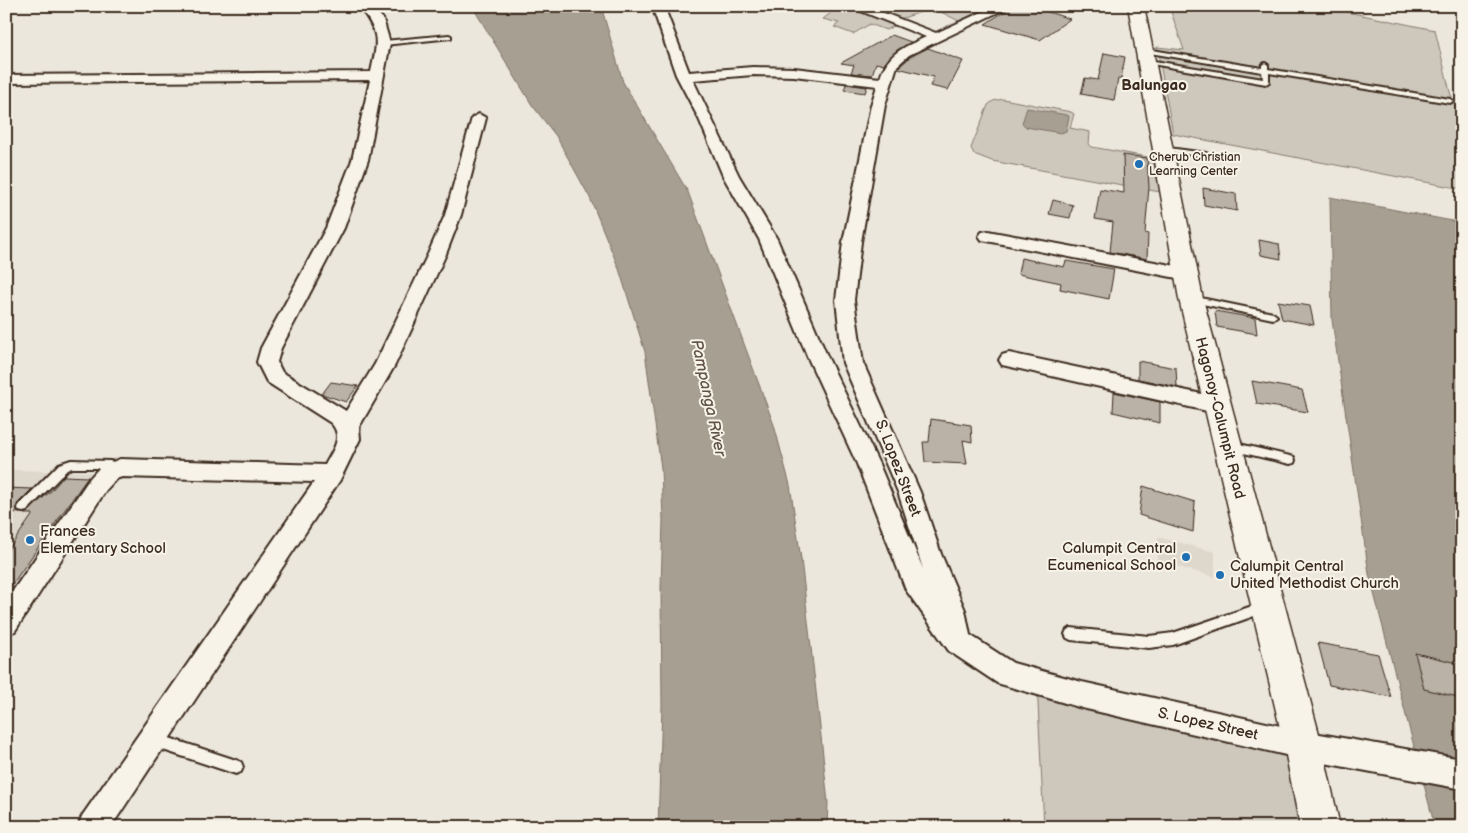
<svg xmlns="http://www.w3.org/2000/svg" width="1468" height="833" viewBox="0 0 1468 833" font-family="'Balsamiq Sans',sans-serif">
	<rect width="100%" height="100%" fill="#ece7dc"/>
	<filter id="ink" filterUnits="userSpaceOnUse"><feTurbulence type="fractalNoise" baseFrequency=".02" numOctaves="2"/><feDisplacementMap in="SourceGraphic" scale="10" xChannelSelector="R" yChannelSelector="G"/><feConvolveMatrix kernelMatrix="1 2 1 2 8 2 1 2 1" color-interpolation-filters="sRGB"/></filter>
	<g filter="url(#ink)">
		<path fill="#ddd7cc" d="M 6,470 L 100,472 L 6,607 Z
			M 1158,537 L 1215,552 L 1215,577 L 1157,561 Z"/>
		<path fill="#cec8bc" stroke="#84796d" d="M 883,6 L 992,6 L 959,21 L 933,8 L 894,21 L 898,24 L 886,30 L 870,24 L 853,34 L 834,27 L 839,23 L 823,19 L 832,12 Z
			M 1169,6 L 1318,6 L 1435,30 L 1450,92 L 1462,125 L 1462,189 L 1173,134 L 1157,47 L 1184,50 Z
			M 1003,99 L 1071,112 L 1074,114 L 1070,128 L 1090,132 L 1089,144 L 1092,147 L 1153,158 L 1160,192 L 992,161 L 974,154 L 971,148 L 988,105 L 993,101 Z
			M 1037,682 L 1294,741 L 1315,827 L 1044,827 Z"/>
		<path fill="#a89f93" stroke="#7c7064" d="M 472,6 L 601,6 L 623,82 L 688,192 L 774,425 L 790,485 L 801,559 L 820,727 L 828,803 L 827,827 L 658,827 L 662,707 L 661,588 L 663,520 L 661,468 L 645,352 L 619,269 L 590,198 L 556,136 L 532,105 Z
			M 1027,108 L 1067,115 L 1069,116 L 1066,131 L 1061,133 L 1026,127 L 1022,123 Z
			M 1330,197 L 1462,223 L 1462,827 L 1435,827 L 1369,574 L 1332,320 Z"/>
		<path fill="#bab2a7" stroke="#3b2a1e" d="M 1013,6 L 1030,6 L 1070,19 L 1040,40 L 985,24 Z
			M 892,35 L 911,42 L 896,51 L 884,65 L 876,63 L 872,75 L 851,73 L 854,65 L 841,63 Z
			M 928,48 L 963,61 L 948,90 L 930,86 L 934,77 L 898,68 L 910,57 Z
			M 1104,53 L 1125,57 L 1121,79 L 1118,79 L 1114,100 L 1081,94 L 1085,78 L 1098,80 Z
			M 846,84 L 867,87 L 865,93 L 844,90 Z
			M 1123,155 L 1147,158 L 1149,187 L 1145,233 L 1148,234 L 1147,259 L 1110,252 L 1113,222 L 1095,219 L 1100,189 L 1124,193 Z
			M 1203,188 L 1236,194 L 1237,211 L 1204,205 Z
			M 1053,200 L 1073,205 L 1070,218 L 1049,214 Z
			M 1259,240 L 1279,244 L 1281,259 L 1261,255 Z
			M 1021,258 L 1064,267 L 1066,261 L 1114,269 L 1109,299 L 1060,289 L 1061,283 L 1018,274 Z
			M 1278,301 L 1310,306 L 1314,325 L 1282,319 Z
			M 1215,311 L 1255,318 L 1257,334 L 1217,327 Z
			M 1138,361 L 1176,368 L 1177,387 L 1138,379 Z
			M 1252,381 L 1302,390 L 1308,412 L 1257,404 Z
			M 331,382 L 358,386 L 346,402 L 322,394 Z
			M 1114,392 L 1160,402 L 1160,423 L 1113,412 Z
			M 931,419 L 971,425 L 972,442 L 963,440 L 967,464 L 925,462 L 923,442 L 929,442 Z
			M 64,476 L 88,477 L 6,593 L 6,553 L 33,514 L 24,514 L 51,491 Z
			M 1143,486 L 1195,502 L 1193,532 L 1139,515 Z
			M 6,488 L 32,489 L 17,504 L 17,512 L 21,513 L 6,512 Z
			M 1318,643 L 1378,654 L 1391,697 L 1329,685 Z
			M 1415,653 L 1462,664 L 1462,698 L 1424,689 Z"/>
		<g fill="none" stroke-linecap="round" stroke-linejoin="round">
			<defs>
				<path id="lane" d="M 449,35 L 451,36 L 451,38 L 384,45 L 381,43 L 384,41 Z
					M 1146,49 L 1262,68 L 1262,65 L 1265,63 L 1268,65 L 1268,69 L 1450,99 L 1453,101 L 1450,103 L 1269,73 L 1269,82 L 1266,84 L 1146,63 L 1145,62 L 1148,60 L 1263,79 L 1262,72 L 1144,52 L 1143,51 Z
					M 1161,147 L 1206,153 L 1210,155 L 1206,157 L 1164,151 L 1160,149 Z
					M 1191,296 L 1273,313 L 1277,316 L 1273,319 L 1188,301 L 1187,299 Z
					M 1231,442 L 1290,456 L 1294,457 L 1295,460 L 1294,463 L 1290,464 L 1227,449 L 1226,446 L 1227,443 Z
					M 71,460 L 110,461 L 114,462 L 119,471 L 118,474 C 110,476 111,471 105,468 L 72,468 L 67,470 L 27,511 L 23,512 L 19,511 L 18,508 L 19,505 L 59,464 Z
					M 1264,602 L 1268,603 L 1270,607 L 1268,611 L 1173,645 L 1149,648 L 1071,640 L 1067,638 L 1065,634 L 1067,630 L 1071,628 L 1149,636 L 1173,633 Z
					M 154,733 L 236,760 L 241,762 L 243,767 L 241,772 L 236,774 L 154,747 L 149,745 L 147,740 L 149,735 Z"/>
				<path id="street" d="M 359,6 L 372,6 L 383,19 L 390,43 L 368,160 L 344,228 L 281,348 L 277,362 L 282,372 L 346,411 L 375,364 L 428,254 L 445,215 L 472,118 L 479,114 L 486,118 L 461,215 L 446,254 L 395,365 L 359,427 L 360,439 L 340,480 L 111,827 L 78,827 L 82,816 L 314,482 L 122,477 L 116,479 L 106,490 L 15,631 L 6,635 L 6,601 L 90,478 L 100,467 L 120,459 L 325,465 C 333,450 344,437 331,423 L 267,382 L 257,362 L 261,348 L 326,228 L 352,160 L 370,80 L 6,83 L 6,75 L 371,72 C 378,39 380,34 359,6 Z
					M 652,6 L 664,6 L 689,72 L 753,67 L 794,68 L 880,78 C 888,53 902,48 926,37 L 848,6 L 866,6 L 936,33 L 995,6 L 1011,6 L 909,55 L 897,66 L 885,105 L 861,242 L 854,300 L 863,363 L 920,492 L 941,554 L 965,610 L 970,635 L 1013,663 L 1082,682 L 1303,731 L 1462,759 L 1462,789 L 1303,759 L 1082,708 L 997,683 L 949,651 L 906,590 L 857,464 L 808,358 L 759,239 L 723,176 L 699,119 L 676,75 ZM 753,75 L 794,76 L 877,86 L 871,105 L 843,242 L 836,300 L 843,363 L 898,492 L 923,569 L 879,464 L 828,358 L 777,239 L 739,176 L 693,80 Z
					M 988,231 L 1187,268 L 1193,270 L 1196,274 L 1193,278 L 1187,280 L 982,240 L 979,236 L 982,232 Z
					M 1009,353 L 1216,397 L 1223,400 L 1226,405 L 1223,410 L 1216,413 L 1002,365 L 999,360 L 1002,355 Z"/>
				<path id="secondary" d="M 1128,6 L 1144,6 L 1203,299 L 1322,745 L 1340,827 L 1300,827 L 1284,745 L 1179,299 Z"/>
			</defs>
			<use href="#lane" stroke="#3b2a1e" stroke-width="4"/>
			<use href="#street" stroke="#3b2a1e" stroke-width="4"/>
			<use href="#secondary" stroke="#3b2a1e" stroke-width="3"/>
			<use href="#lane" fill="#f7f3e8" fill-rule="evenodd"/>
			<use href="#street" fill="#f7f3e8" fill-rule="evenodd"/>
			<use href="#secondary" fill="#f7f3e8" fill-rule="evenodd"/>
		</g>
	</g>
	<g fill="#1f6fb2" stroke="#f7f3e8" stroke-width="2">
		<circle cx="1139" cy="164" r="5"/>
		<circle cx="30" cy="540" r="5"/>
		<circle cx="1186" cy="557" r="5"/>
		<circle cx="1220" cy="575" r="5"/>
	</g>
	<g text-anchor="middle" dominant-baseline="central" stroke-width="4" stroke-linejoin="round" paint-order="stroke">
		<g font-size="12" fill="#3b2a1e" stroke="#f7f3e8" text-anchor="start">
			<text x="1149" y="157">Cherub Christian<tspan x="1149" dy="14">Learning Center</tspan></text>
		</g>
		<g font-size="15" font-weight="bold" fill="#3b2a1e" stroke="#f7f3e8">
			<text x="1154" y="85">Balungao</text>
		</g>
		<g font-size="15" fill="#3b2a1e" stroke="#f7f3e8">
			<text transform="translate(1220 418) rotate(76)">Hagonoy-Calumpit Road</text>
			<text transform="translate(898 468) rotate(69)">S. Lopez Street</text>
			<text transform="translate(1208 724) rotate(13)">S. Lopez Street</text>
		</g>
		<g font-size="15" fill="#3b2a1e" stroke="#f7f3e8" text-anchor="start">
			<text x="40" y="531">Frances<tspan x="40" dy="17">Elementary School</tspan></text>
			<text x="1176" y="548" text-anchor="end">Calumpit Central<tspan x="1176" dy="17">Ecumenical School</tspan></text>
			<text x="1230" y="566">Calumpit Central<tspan x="1230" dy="17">United Methodist Church</tspan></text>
		</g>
		<g font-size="16" font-style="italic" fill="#615347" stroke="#f7f3e8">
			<text transform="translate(708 398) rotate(78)">Pampanga River</text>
		</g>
	</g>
	<rect width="1468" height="833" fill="none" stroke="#f7f3e8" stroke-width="25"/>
	<rect x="12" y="12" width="1443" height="808" fill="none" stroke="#3b2a1e" stroke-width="2" filter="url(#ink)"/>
</svg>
